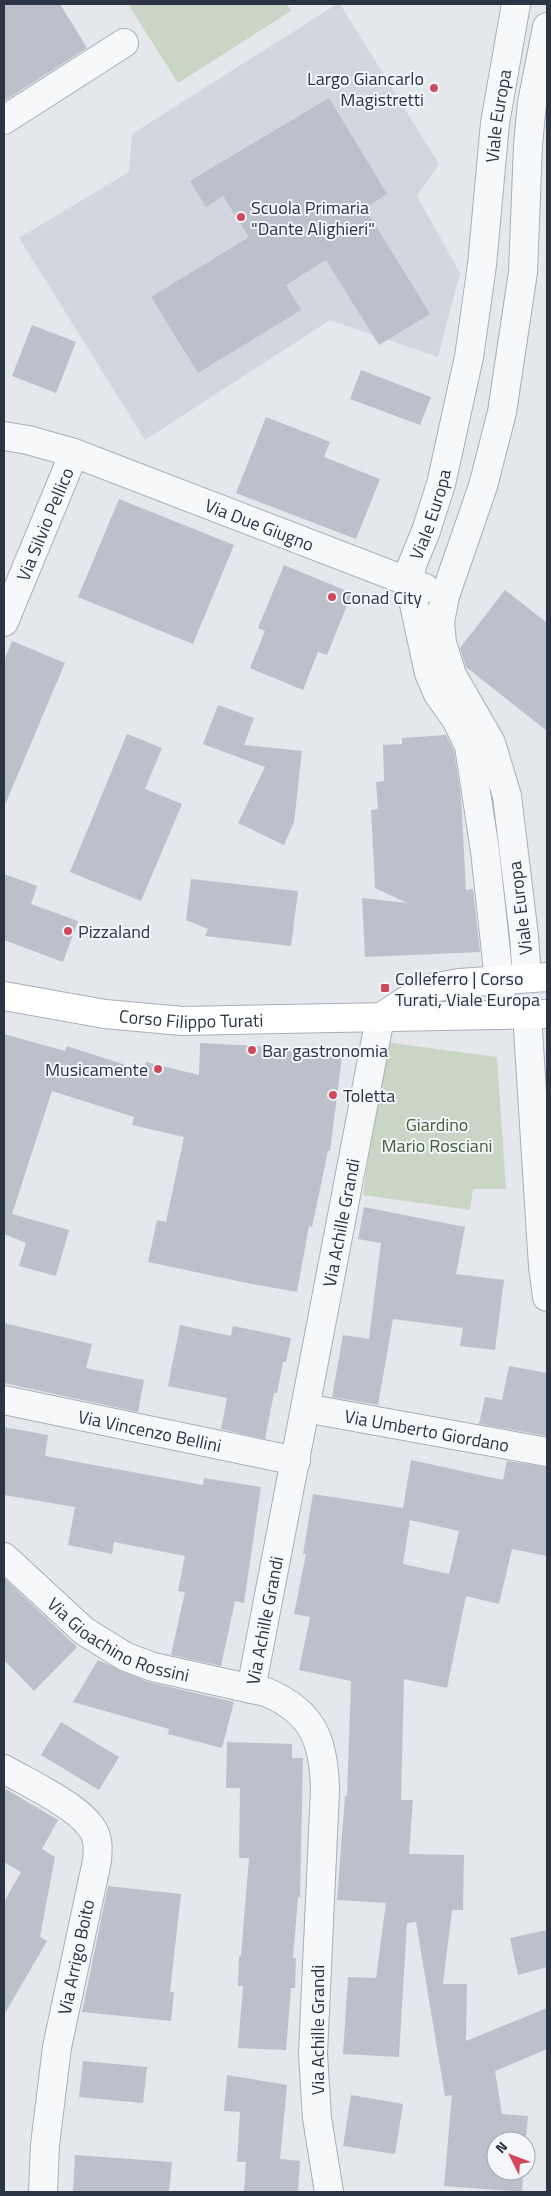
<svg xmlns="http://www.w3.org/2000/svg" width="551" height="2196" viewBox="0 0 551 2196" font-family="'Titillium Web',sans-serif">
	<rect width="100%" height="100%" fill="#e4e7ec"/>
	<path fill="#d2d6de" d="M 337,4 L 340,4 L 439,164 L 417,196 L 460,273 L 438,357 L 330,320 L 145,440 L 19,238 L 129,172 L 132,134 Z"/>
	<path fill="#c9d6c5" d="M 128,4 L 287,4 L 291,11 L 178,83 Z
		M 385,1042 L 497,1057 L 506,1189 L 473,1189 L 470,1210 L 363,1195 Z"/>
	<path fill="#bbc0ca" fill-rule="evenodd" d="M 4,4 L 60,4 L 87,48 L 4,101 Z
		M 329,98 L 387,194 L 365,208 L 430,314 L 379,345 L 326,260 L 286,285 L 301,310 L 198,373 L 151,297 L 249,237 L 223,196 L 206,207 L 190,181 Z
		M 32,325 L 76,342 L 56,393 L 12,376 Z
		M 361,370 L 431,397 L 420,425 L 350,399 Z
		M 266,417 L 330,442 L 324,457 L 380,479 L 356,539 L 236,493 Z
		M 119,499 L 234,545 L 193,644 L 78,597 Z
		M 284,565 L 352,593 L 327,655 L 318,652 L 303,690 L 250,668 L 265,631 L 258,628 Z
		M 505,590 L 547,623 L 547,731 L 466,667 L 460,648 Z
		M 12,641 L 65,663 L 4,807 L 4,661 Z
		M 218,705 L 254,718 L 244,745 L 302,751 L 294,822 L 284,845 L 238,823 L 265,767 L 203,744 Z
		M 127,734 L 162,748 L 145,789 L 182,804 L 141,901 L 70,872 Z
		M 446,735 L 454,751 L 461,797 L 466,890 L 473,889 L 480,952 L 365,957 L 362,898 L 407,903 L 375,888 L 371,810 L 378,809 L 376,782 L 384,781 L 383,745 L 402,744 L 402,738 Z
		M 4,874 L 37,886 L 31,904 L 78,921 L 63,962 L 4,940 Z
		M 191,879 L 298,891 L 291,946 L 205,936 L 208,929 L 186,920 Z
		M 4,1034 L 65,1051 L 67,1046 L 144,1071 L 146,1062 L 199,1075 L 200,1043 L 274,1047 L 274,1049 L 342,1057 L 330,1151 L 328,1151 L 312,1227 L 309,1226 L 297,1292 L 252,1284 L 148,1262 L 157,1220 L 166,1222 L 184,1137 L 132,1125 L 134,1117 L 52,1091 L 12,1214 L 69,1230 L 56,1276 L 19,1266 L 26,1243 L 4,1234 Z
		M 364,1207 L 465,1227 L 456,1274 L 504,1280 L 495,1350 L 460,1346 L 463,1328 L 393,1319 L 378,1405 L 332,1397 L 343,1335 L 369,1339 L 381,1243 L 358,1239 Z
		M 4,1323 L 92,1344 L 86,1368 L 144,1380 L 138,1412 L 4,1383 Z
		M 180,1325 L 231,1336 L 233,1326 L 291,1338 L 286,1362 L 283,1362 L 277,1393 L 274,1393 L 265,1439 L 221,1429 L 227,1398 L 168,1386 Z
		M 509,1366 L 547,1373 L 547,1436 L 479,1424 L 485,1397 L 502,1400 Z
		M 4,1427 L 48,1435 L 45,1456 L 203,1485 L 204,1478 L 261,1487 L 244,1603 L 235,1601 L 221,1666 L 171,1655 L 185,1592 L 178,1591 L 185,1556 L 114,1542 L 112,1554 L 68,1545 L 75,1507 L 4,1495 Z
		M 411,1460 L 503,1480 L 507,1461 L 547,1467 L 547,1556 L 512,1549 L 499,1604 L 466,1596 L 447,1688 L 404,1679 L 401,1800 L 413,1800 L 409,1854 L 464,1855 L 463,1910 L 452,1910 L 443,1984 L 467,1984 L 466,2041 L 547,2008 L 547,2049 L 495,2071 L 502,2114 L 528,2116 L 526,2141 L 496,2141 L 496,2171 L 523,2171 L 522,2192 L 444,2186 L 452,2095 L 445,2096 L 416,1922 L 407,1923 L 399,2057 L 343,2054 L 348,1977 L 376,1978 L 386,1903 L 337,1900 L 345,1796 L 347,1796 L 351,1681 L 299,1670 L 310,1617 L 294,1614 L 306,1554 L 303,1554 L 313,1494 L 403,1508 ZM 410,1520 L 459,1531 L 449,1574 L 403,1564 Z
		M 4,1578 L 77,1647 L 34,1691 L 4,1660 Z
		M 98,1660 L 148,1682 L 234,1702 L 222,1748 L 168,1734 L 169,1729 L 73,1702 Z
		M 61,1722 L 119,1757 L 99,1790 L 41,1755 Z
		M 227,1742 L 292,1744 L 292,1758 L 303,1758 L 300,1897 L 298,1897 L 293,1958 L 296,1958 L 295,1988 L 291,1988 L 286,2050 L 238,2048 L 243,1986 L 238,1986 L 239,1956 L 241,1956 L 249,1858 L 239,1858 L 240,1788 L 226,1788 Z
		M 4,1788 L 58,1820 L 42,1849 L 55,1857 L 40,1937 L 47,1941 L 4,2015 L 4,1902 L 21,1872 L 4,1862 Z
		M 108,1886 L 181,1894 L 170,1992 L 174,1992 L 171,2021 L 82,2012 Z
		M 547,1930 L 547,1967 L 518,1975 L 510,1938 Z
		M 83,2061 L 147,2067 L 143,2103 L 79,2097 Z
		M 227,2075 L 287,2085 L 280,2159 L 300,2161 L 298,2192 L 244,2192 L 246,2162 L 237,2162 L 240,2112 L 224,2111 Z
		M 351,2095 L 403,2104 L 395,2154 L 343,2146 Z
		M 75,2155 L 172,2162 L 169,2192 L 73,2192 Z"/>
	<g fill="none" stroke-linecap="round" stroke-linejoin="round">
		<defs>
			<g id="minor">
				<path d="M 4,120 L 124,43"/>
				<path id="s1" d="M 4,436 L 28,440 L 74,453 L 425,588"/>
				<path id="s2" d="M 4,622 L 74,453"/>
				<path d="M 527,978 L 524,936 L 507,796 L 491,743 L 452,675 L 442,643 L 440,622 L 445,596 L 483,486 L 502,412 L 523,272 L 528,145 L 532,103 L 547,27"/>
				<path id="s3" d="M 499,980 L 485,851 L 469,746 L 456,719 L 438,694 L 429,673 L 409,581 L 412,565 L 426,531 L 441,484 L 469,357 L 482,265 L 495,123 L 516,4"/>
				<path d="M 527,1014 L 543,1266 L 547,1297"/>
				<path id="s4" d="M 4,1400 L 296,1461"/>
				<path id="s5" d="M 305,1408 L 547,1452"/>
				<path id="s6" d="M 4,1557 L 84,1631 L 126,1657 L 153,1667 L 266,1692 C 314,1712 324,1742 325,1790 L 313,2054 L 317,2118 L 329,2192"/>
				<path id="s7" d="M 251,1689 L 380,1018"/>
				<path d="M 4,1769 C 28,1783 76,1805 91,1827 C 99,1837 98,1849 97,1861 L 57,2047 L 45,2145 L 43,2192"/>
			</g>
			<path id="tertiary" d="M 499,980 L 503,1015"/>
			<g id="secondary">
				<path id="s8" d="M 4,996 L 105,1014 L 182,1021 L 547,1014"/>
				<path d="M 380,1018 L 404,1002 L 428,989 L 459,983 L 547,977"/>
			</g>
		</defs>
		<use href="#minor" stroke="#a9aeb7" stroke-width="30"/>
		<use href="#tertiary" stroke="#a9aeb7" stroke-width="30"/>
		<use href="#secondary" stroke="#a9aeb7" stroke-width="30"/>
		<use href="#minor" stroke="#f7f8fa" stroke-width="28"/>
		<use href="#tertiary" stroke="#f7f8fa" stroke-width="28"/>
		<use href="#secondary" stroke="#fff" stroke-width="28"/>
	</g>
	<g fill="#d1495b" stroke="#f4f6f9" stroke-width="2">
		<circle cx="434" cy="88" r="5"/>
		<circle cx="241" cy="217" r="5"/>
		<circle cx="332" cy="597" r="5"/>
		<circle cx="68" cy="931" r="5"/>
		<rect x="380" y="983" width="10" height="10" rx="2.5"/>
		<circle cx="252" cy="1050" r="5"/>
		<circle cx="158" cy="1069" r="5"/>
		<circle cx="333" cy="1095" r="5"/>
	</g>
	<g text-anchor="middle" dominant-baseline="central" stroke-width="4" stroke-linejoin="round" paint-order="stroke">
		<g font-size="18" fill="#2b3445" stroke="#f4f6f9" text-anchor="start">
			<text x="424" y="78" text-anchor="end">Largo Giancarlo<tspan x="424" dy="21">Magistretti</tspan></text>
			<text x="251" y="207">Scuola Primaria<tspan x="251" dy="21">"Dante Alighieri"</tspan></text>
			<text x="342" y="597">Conad City</text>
			<text x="78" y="931">Pizzaland</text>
			<text x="395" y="978">Colleferro | Corso<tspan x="395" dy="21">Turati, Viale Europa</tspan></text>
			<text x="262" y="1050">Bar gastronomia</text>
			<text x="148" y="1069" text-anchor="end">Musicamente</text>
			<text x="343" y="1095">Toletta</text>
		</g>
		<g font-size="18" fill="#2b3445" stroke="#f4f6f9">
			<text stroke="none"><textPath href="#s3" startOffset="889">Viale Europa</textPath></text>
			<text stroke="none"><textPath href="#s3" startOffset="484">Viale Europa</textPath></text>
			<text stroke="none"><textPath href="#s2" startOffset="106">Via Silvio Pellico</textPath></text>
			<text stroke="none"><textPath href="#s1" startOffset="271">Via Due Giugno</textPath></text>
			<text transform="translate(520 908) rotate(-97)">Viale Europa</text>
			<text stroke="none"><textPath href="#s8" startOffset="189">Corso Filippo Turati</textPath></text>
			<text stroke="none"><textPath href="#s7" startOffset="475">Via Achille Grandi</textPath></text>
			<text stroke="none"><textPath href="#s5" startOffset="124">Via Umberto Giordano</textPath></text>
			<text stroke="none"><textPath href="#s4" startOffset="149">Via Vincenzo Bellini</textPath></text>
			<text stroke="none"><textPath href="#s7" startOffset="70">Via Achille Grandi</textPath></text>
			<text stroke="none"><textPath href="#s6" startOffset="144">Via Gioachino Rossini</textPath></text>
			<text transform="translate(76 1957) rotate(-78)">Via Arrigo Boito</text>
			<text transform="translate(317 2030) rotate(-90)">Via Achille Grandi</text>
		</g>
		<g font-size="18" fill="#3f6138" stroke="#f4f6f9">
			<text x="437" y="1124">Giardino<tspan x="437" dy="21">Mario Rosciani</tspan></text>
		</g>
	</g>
	<rect width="551" height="2196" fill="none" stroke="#2b3445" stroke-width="10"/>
	<g transform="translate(511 2156) rotate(312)"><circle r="24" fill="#f4f6f9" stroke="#a4a8b1"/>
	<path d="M0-4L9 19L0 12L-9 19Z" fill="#d1495b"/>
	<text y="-8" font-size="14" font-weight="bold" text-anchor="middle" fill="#2b3445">N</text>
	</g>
</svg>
